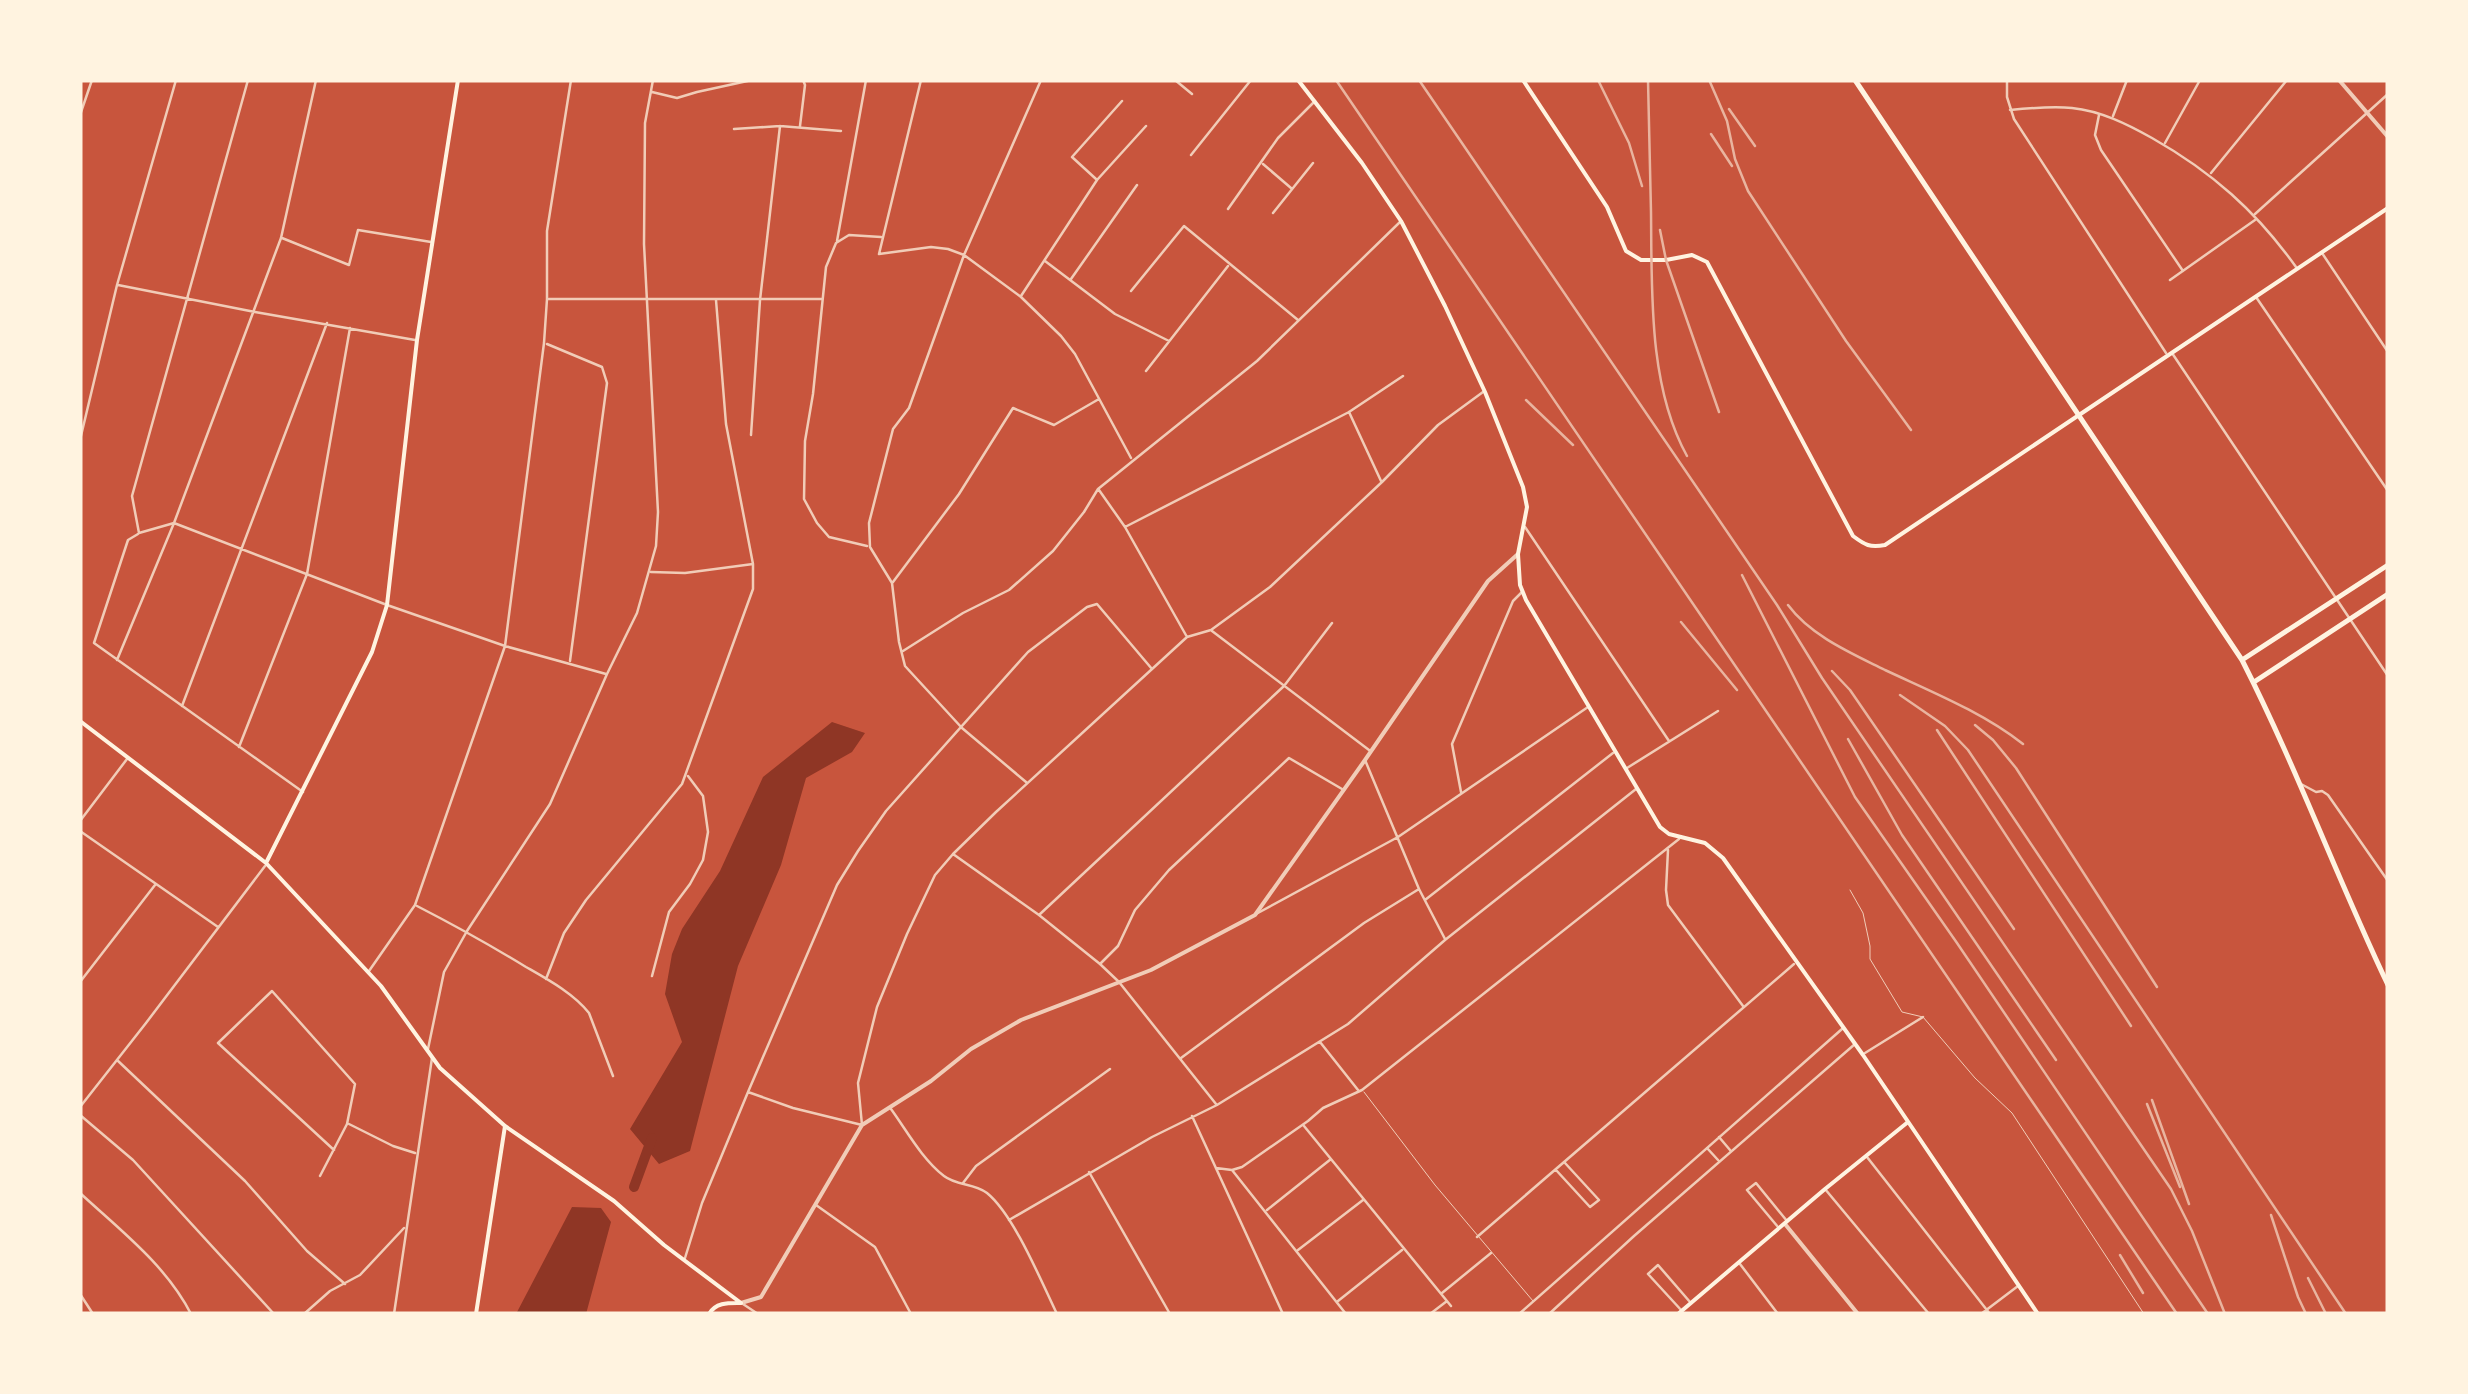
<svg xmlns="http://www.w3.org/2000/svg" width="2468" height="1394" viewBox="0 0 2468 1394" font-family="Rubik,sans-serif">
	<rect width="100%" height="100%" fill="#c8553d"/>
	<path fill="#8f3625" d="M 832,722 L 865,733 L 852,752 L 806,778 L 781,865 L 738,966 L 690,1151 L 659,1164 L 630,1129 L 682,1042 L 665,994 L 672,954 L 682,929 L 720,871 L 763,777 Z
		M 572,1207 L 601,1208 L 611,1222 L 586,1314 L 516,1314 Z"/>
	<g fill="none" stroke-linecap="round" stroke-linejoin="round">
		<path stroke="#8f3625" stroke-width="10" d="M 634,1187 L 652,1138"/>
		<path stroke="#f1ccb7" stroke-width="1" d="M 1850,890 L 1863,913 L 1870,946 L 1870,959 L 1902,1012 L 1923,1017 L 1975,1078 L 2012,1113 L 2144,1314
			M 1364,1092 L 1435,1185 L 1533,1301"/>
		<path stroke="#f1ccb7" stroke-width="2.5" d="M 1719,1137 L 1730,1150
			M 1707,1148 L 1718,1160
			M 1519,1314 L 1842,1029
			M 1549,1314 L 1634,1236 L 1855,1044"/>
		<path stroke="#f1ccb7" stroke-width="2.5" d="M 248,80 L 132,496 L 139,533 L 174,523 L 387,605 L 505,646 L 606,674
			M 921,80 L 879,254 L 931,247 L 948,249 L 964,255 L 1021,297 L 1061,336 L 1075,354 L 1131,458
			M 1175,80 L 1192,94
			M 2007,80 L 2007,97 L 2014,119 L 2166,353
			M 652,92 L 677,98 L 697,92 L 752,80
			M 2010,110 C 2030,108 2052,106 2072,108 C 2101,111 2127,124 2152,138 C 2212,172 2256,211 2296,267
			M 80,115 L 92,80
			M 2099,115 L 2095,135 L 2101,150 L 2183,271
			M 2113,116 L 2127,80
			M 800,126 L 805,85 L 803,80
			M 734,129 L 780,126 L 841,131
			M 2165,143 L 2200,80
			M 1191,155 L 1251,80
			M 1263,164 L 1291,188
			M 2211,173 L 2287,80
			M 1096,179 L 1072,157 L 1122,101
			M 1228,209 L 1278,138 L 1315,101
			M 1273,213 L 1313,163
			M 2255,214 L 2388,94
			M 282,238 L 349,265 L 358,230 L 431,242
			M 837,241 L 866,80
			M 2322,253 L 2388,352
			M 1045,261 L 1115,314 L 1169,341
			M 1071,279 L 1137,185
			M 2170,280 L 2255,220
			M 118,285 L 255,312 L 415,340
			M 1131,291 L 1184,226 L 1298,320
			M 1021,296 L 1097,180 L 1146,126
			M 2256,297 L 2388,491
			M 549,299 L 821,299
			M 547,344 L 602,367 L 607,383 L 570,661
			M 2172,353 L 2388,676
			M 1146,371 L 1228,266
			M 1349,412 L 1381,481
			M 751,435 L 760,300 L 780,126
			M 80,440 L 117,285 L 176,80
			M 1099,490 L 1125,527 L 1187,637
			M 1125,527 L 1349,412 L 1403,376
			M 1525,527 L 1669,741
			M 138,534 L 128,540 L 94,643 L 303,792
			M 867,546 L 829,537 L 817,523 L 804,499 L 805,441 L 813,394 L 826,267 L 836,243 L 849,235 L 881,237
			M 651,572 L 685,573 L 753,564
			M 893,582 L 959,494 L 1013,408 L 1054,425 L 1099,399
			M 1212,631 L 1369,750
			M 903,651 L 963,613 L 1009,590 L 1053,551 L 1084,512 L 1098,489 L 1257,361 L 1400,222
			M 117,660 L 174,523 L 281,238 L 316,80
			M 182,706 L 327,323
			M 239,747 L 307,574 L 350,328
			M 1365,760 L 1419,889 L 1445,939
			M 1627,768 L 1718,711
			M 1026,782 L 962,728 L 905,666 L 899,642 L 892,583 L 870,547 L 869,523 L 893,429 L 909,408 L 964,255 L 1041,80
			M 2301,784 L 2316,792 L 2322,791 L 2328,795 L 2388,881
			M 1461,792 L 1452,744 L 1513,601 L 1522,592
			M 80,821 L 127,759
			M 80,831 L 218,927
			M 1668,850 L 1666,890 L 1668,905 L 1743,1006
			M 953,854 L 1039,915 L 1100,964 L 1119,982 L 1216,1104
			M 1425,900 L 1613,753
			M 417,906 C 454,925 490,945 526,967 C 547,979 573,993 589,1013 L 613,1076
			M 1256,914 L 1398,837 L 1588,707
			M 1039,915 L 1284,686 L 1332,623
			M 1101,963 L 1118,946 L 1135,910 L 1169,870 L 1289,758 L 1342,789
			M 369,971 L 415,905 L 505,646 L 544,343 L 547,299 L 547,231 L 571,80
			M 652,976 L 669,912 L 690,884 L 703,860 L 708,832 L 703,796 L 688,776
			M 546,979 L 564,933 L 586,900 L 682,784 L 753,589 L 753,564 L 726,424 L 716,300
			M 80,982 L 155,885
			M 1320,1042 L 1358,1090
			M 428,1049 L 444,972 L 467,931 L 550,804 L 607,674 L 637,613 L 656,546 L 658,512 L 644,244 L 645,123 L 653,80
			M 1865,1053 L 1923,1017
			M 1181,1058 L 1364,923 L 1419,889
			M 117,1060 L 245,1181 L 307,1251 L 345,1284
			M 748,1092 L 793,1108 L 862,1125 L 858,1083 L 877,1007 L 907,934 L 935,875 L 953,854 L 996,812 L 1187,637 L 1211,630 L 1270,587 L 1382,482 L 1438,425 L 1483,392
			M 80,1107 L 146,1023 L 265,866
			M 891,1109 C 907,1131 922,1159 944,1176 C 957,1186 974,1183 987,1193 C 1014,1215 1041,1281 1057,1314
			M 80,1115 L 133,1160 L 274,1314
			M 1192,1116 L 1283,1314
			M 349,1124 L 393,1146 L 415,1153
			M 1304,1126 L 1451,1306
			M 1867,1157 L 1990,1314
			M 1216,1168 L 1232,1170 L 1242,1167 L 1308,1121 L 1323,1108 L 1362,1090 L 1679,839
			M 1232,1170 L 1346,1314
			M 1556,1170 L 1590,1207 L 1599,1200 L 1565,1163
			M 1089,1172 L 1170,1314
			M 320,1176 L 347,1124 L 355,1084 L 272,991 L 218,1043 L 334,1150
			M 963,1183 L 976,1166 L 1110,1069
			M 1825,1189 L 1929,1314
			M 80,1193 C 120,1230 166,1265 191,1314
			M 816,1205 L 875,1247 L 911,1314
			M 1267,1210 L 1331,1159
			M 1009,1220 L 1152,1137 L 1217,1105 L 1348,1024 L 1445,940 L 1636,789
			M 1778,1227 L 1747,1190 L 1756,1183 L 1787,1221
			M 1477,1237 L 1794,964
			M 1298,1250 L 1363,1200
			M 685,1258 L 702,1203 L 748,1092 L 837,885 L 858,851 L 886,811 L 1028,652 L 1087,607 L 1097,604 L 1152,669
			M 1740,1264 L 1778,1314
			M 1442,1293 L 1491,1253
			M 80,1294 L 93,1314
			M 1338,1301 L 1402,1250
			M 743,1304 L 758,1314
			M 1682,1311 L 1648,1274 L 1658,1265 L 1690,1302
			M 304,1314 L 330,1291 L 360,1275 L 404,1228
			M 394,1314 L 432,1058
			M 1430,1314 L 1447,1301
			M 1981,1314 L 2018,1286"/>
		<path stroke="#f1ccb7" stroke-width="4" d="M 2339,80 L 2388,137
			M 1785,1224 L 1858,1314
			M 741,1303 L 761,1297 L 862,1125 L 931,1081 L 971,1049 L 1021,1020 L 1151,970 L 1255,915 L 1365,760 L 1488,581 L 1518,554"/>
		<path stroke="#fff3e0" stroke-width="4" d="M 1298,80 L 1362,163 L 1401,221 L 1445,306 L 1485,392 L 1523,487 L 1527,507 L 1518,554 L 1520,585 L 1526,600 L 1660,827 L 1669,834 L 1705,843 L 1723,858 L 1863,1055 L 2038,1314
			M 1523,80 L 1607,207 L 1626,251 L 1641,260 L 1666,260 L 1692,255 L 1707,262 L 1853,536 C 1865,545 1870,548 1885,545 L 2388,208
			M 80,721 L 266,863 L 381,986 L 440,1068 L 505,1126 L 614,1201 L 664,1245 L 741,1303
			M 266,863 L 372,652 L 387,605 L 417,340 L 458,80
			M 476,1314 L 505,1126
			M 709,1314 C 716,1302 729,1303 741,1303
			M 1678,1314 L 1825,1189 L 1908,1122"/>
		<path stroke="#fff3e0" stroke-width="5" d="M 1855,80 L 2242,660 C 2296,766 2337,878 2388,985
			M 2242,660 L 2388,565
			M 2254,682 L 2388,594"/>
		<path stroke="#e9b49f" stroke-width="2.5" d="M 1336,80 L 2177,1314
			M 1419,80 L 1777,605 L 1822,678 L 2171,1189 L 2192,1231 L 2225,1314
			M 1648,80 C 1649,124 1650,168 1651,212 C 1652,290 1648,386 1687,456
			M 1599,82 L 1629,143 L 1642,186
			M 1710,82 L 1727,121 L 1735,159 L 1748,191 L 1846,341 L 1911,430
			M 1729,109 L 1755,146
			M 1711,134 L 1732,166
			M 1660,230 L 1666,260 L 1719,412
			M 1526,400 L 1573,445
			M 1742,575 L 1855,797 L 1957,943 L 2208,1314
			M 1788,605 C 1811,636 1851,653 1885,670 C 1932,692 1982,712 2023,744
			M 1681,622 L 1737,690
			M 1832,671 L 1850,690 L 2014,929
			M 1900,695 L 1945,726 L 1968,750 L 2346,1314
			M 1975,725 L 1993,740 L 2016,768 L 2157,987
			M 1937,730 L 2131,1026
			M 1848,739 L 1902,835 L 2056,1060
			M 2152,1100 L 2189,1204
			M 2147,1104 L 2180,1187
			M 2271,1215 L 2298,1297 L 2306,1314
			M 2120,1255 L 2143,1293
			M 2308,1278 L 2326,1314"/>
	</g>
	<rect width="2468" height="1394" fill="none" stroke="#fff3e0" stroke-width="165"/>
</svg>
